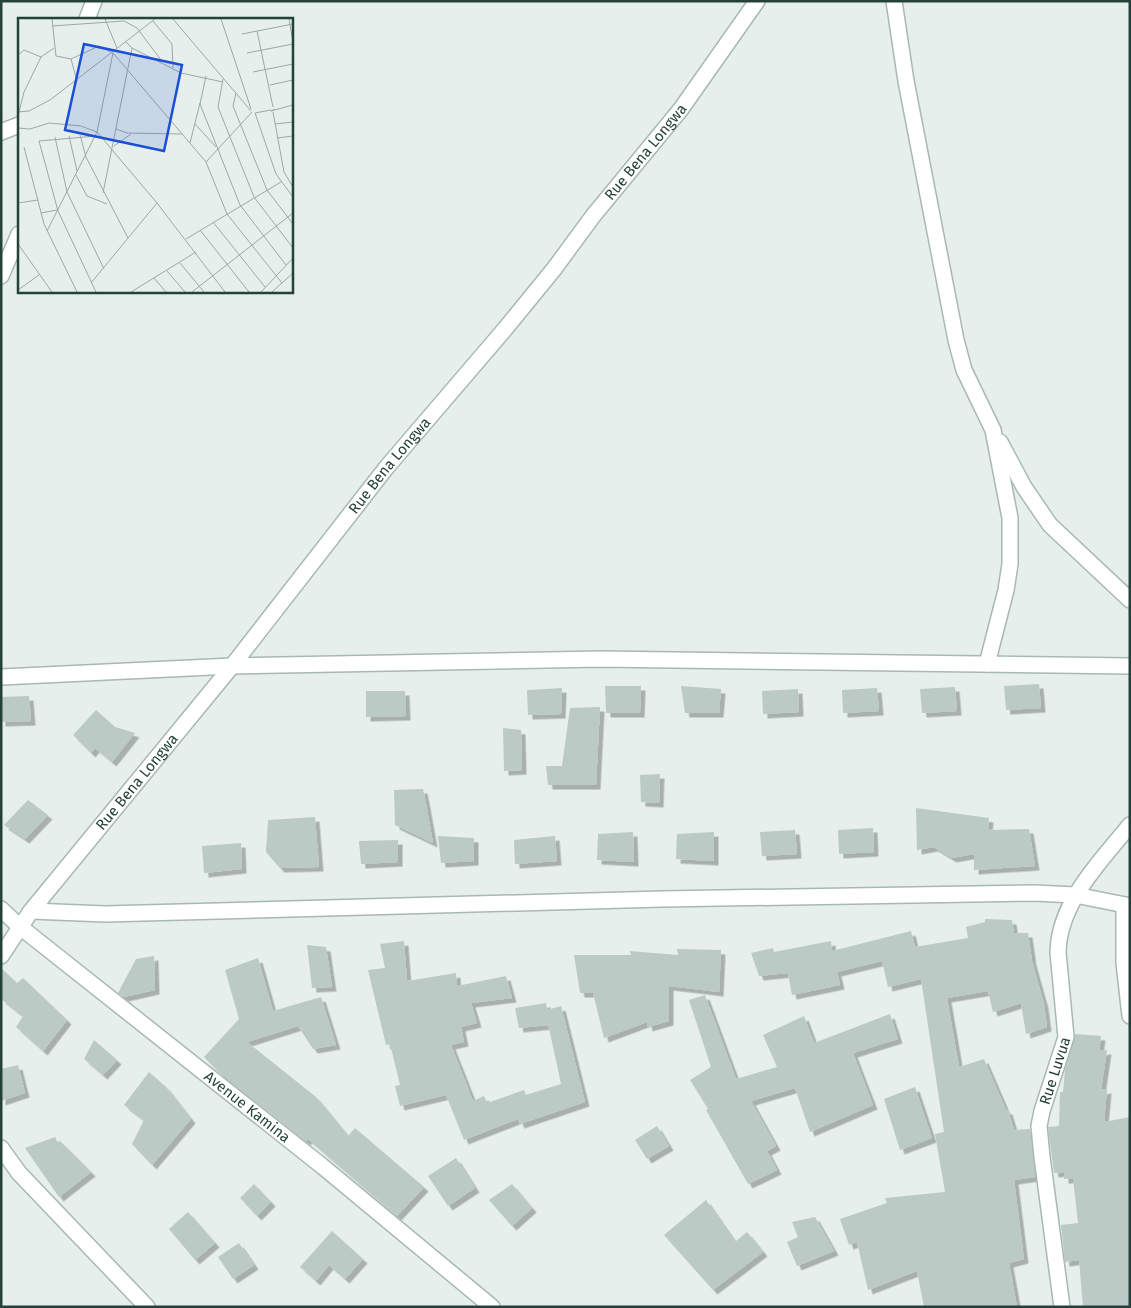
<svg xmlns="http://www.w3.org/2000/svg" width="1131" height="1308" viewBox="0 0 1131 1308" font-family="'Fira Sans',sans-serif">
	<defs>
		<filter id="shadow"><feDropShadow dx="4.5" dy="4.5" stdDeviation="0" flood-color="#0004"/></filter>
	</defs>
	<rect width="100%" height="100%" fill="#e6efeb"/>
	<path fill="#bbcac4" filter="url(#shadow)" d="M 1039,684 L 1041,708 L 1006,710 L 1004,686 Z
		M 605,686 L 641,686 L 640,713 L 606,713 Z
		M 681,686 L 721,689 L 719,713 L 685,713 Z
		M 955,687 L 957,711 L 922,713 L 920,689 Z
		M 562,688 L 561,714 L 528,715 L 527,690 Z
		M 877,688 L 879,711 L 843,713 L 842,690 Z
		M 798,689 L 799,712 L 763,714 L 762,691 Z
		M 366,691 L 405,691 L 406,716 L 366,717 Z
		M 29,696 L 31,721 L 1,722 L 1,697 Z
		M 600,707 L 596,785 L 548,785 L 546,766 L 562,766 L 570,708 Z
		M 96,710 L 115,727 L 135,733 L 112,762 L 95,748 L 91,753 L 73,735 Z
		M 503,728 L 521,730 L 522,770 L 504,771 Z
		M 660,774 L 659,803 L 641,802 L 640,775 Z
		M 423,789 L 426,804 L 433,843 L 395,825 L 394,790 Z
		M 28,800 L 48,815 L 25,839 L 4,825 Z
		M 916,808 L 989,818 L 988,830 L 1029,829 L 1035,866 L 974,870 L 974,854 L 952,858 L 934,847 L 917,850 Z
		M 315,817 L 319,867 L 280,868 L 266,852 L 268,820 Z
		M 873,828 L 874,852 L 839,854 L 838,830 Z
		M 795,830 L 797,854 L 762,856 L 760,832 Z
		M 633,832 L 634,862 L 597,860 L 598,834 Z
		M 714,832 L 714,861 L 676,859 L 677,834 Z
		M 438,836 L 474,838 L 474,861 L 441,863 Z
		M 555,836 L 557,861 L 515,864 L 514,840 Z
		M 398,840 L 398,862 L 361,864 L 359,841 Z
		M 241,843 L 242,869 L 204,873 L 202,846 Z
		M 985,919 L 1012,920 L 1014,933 L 1028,933 L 1032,961 L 1044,1004 L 1047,1027 L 1026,1034 L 1021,1003 L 993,1012 L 988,991 L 947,998 L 959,1067 L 984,1059 L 1006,1110 L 1008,1110 L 1014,1130 L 1030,1129 L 1035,1177 L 1014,1180 L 1024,1259 L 1009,1263 L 1017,1307 L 924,1307 L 917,1271 L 868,1290 L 857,1242 L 849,1245 L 840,1219 L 887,1203 L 885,1198 L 945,1192 L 935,1134 L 944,1132 L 921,979 L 888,987 L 882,961 L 837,972 L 840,985 L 792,995 L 788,973 L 759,976 L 751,953 L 773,948 L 774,952 L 831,941 L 832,951 L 911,931 L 915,947 L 968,938 L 966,927 L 985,922 Z
		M 404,941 L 407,981 L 456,973 L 457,986 L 506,976 L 512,998 L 471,1003 L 477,1023 L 461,1027 L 464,1042 L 451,1045 L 473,1101 L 484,1096 L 487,1103 L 524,1090 L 526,1095 L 561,1084 L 547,1019 L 548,1025 L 519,1028 L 515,1008 L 546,1003 L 547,1010 L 561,1006 L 585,1102 L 520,1124 L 518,1119 L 464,1140 L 446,1095 L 400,1106 L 395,1086 L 400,1085 L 390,1044 L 386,1045 L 368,970 L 385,968 L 380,944 Z
		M 307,945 L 326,947 L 332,987 L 312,988 Z
		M 677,949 L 721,950 L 719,992 L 669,986 L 669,1021 L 648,1027 L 647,1022 L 604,1038 L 593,993 L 580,993 L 574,955 L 631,955 L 630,951 L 678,955 Z
		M 154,956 L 155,990 L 124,997 L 118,993 L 136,959 Z
		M 258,958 L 273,1011 L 321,997 L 336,1045 L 313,1049 L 298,1026 L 247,1042 L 316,1097 L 348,1136 L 355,1128 L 424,1187 L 397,1216 L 308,1139 L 306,1141 L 222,1075 L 204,1057 L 239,1019 L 225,970 Z
		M 1,968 L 17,983 L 23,978 L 67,1020 L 43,1051 L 16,1027 L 23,1016 L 1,999 Z
		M 705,995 L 736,1079 L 777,1067 L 763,1035 L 804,1016 L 814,1043 L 890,1014 L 898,1039 L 853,1053 L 873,1105 L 810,1132 L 795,1088 L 751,1101 L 776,1146 L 767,1151 L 777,1170 L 748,1184 L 706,1110 L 708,1109 L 690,1080 L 711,1067 L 689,1000 Z
		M 1075,1034 L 1101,1036 L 1099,1051 L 1107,1050 L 1101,1090 L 1107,1089 L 1104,1122 L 1130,1117 L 1130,1307 L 1083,1307 L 1079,1260 L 1065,1262 L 1061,1225 L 1078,1223 L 1073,1179 L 1064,1179 L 1064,1172 L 1054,1173 L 1048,1127 L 1059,1126 L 1060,1092 L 1063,1092 L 1065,1070 Z
		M 94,1040 L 117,1060 L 103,1075 L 84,1059 Z
		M 18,1065 L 25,1093 L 1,1101 L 1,1069 Z
		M 149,1072 L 166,1087 L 191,1119 L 152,1165 L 132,1144 L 144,1120 L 124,1105 Z
		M 915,1087 L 932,1138 L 900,1150 L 884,1099 Z
		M 657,1126 L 669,1146 L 647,1159 L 635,1140 Z
		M 55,1137 L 58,1143 L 60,1141 L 91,1172 L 59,1197 L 25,1148 Z
		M 456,1158 L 475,1188 L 448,1206 L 428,1176 Z
		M 254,1184 L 271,1202 L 257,1216 L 240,1198 Z
		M 512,1184 L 532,1208 L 512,1226 L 489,1200 Z
		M 706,1200 L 735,1242 L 747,1232 L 763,1252 L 713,1290 L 664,1235 Z
		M 188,1212 L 215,1243 L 195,1260 L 169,1229 Z
		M 815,1217 L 834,1251 L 797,1266 L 787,1242 L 798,1237 L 792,1222 Z
		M 332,1231 L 363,1259 L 345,1279 L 329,1265 L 316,1281 L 300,1267 Z
		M 239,1243 L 254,1265 L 233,1279 L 218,1257 Z"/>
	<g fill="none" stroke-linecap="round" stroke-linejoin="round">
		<defs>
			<g id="minor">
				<path d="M 894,1 L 906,81 L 956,340 L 964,370 L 993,430 L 1010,518 L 1010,564 L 1006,590 L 987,664"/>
				<path d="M 87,19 L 94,1"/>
				<path d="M 1,132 L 19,125"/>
				<path d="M 1,276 L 19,234"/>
				<path d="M 1000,442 L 1024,487 L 1050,525 L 1130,600"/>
				<path d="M 1,677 L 232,666 L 601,659 L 1130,666"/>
				<path d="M 1124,905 L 1124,963 L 1130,1016"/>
				<path id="s1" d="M 1,909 L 19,926 L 322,1166 L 492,1307"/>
				<path d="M 31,911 L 105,914 L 662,899 L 1035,893 L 1075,895 L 1130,906"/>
				<path id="s2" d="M 1,956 L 31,911 L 232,666 L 386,468 L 505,329 L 554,269 L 593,216 L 681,109 L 757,1"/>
				<path d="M 1,1148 L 19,1173 L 147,1307"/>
				<path id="s3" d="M 1062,1307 L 1042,1157 L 1039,1126 L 1042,1111 L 1066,1037 L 1058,952 C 1059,902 1101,861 1130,825"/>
			</g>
		</defs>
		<use href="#minor" stroke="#a8b8b2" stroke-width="18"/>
		<use href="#minor" stroke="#fff" stroke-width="15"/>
	</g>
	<g text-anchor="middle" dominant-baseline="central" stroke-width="5" stroke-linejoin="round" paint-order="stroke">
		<g font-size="15" fill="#24423a" stroke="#f7fbf9">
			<text stroke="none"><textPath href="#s2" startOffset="1031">Rue Bena Longwa</textPath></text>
			<text stroke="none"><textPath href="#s2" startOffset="626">Rue Bena Longwa</textPath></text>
			<text stroke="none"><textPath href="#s2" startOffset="221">Rue Bena Longwa</textPath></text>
			<text stroke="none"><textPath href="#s3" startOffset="240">Rue Luvua</textPath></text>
			<text stroke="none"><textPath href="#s1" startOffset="316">Avenue Kamina</textPath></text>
		</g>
	</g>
	<g transform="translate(18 18)">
		<rect width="275" height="275" fill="#e6efeb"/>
		<path fill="none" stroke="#98aaa4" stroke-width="1" d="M 34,1 L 38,38 L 53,41 L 81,28 L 95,35 L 188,144 L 209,196 L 264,265M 87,1 L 99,30M 155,1 L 233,93M 203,1 L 233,91M 271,1 L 275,24M 135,3 L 154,26 L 155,50M 34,8 L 106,3 L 119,10 L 143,42M 239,13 L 255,89M 224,16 L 275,6M 114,30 L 163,55 L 205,64M 229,35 L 275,26M 0,37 L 6,32 L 23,39M 23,39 L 36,30M 53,41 L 59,63M 235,54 L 275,46M 188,58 L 182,86 L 222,187 L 268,247M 205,61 L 200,89 L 236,179 L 275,230M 252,67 L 275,62M 218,75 L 215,88 L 249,172 L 275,206M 257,91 L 253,93 L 275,87M 0,94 L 11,93 L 32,82 L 137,1M 255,94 L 266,154 L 275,169M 237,95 L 258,156 L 275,179M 237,95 L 253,92M 0,98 L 6,74 L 23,39M 177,106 L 198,129M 257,106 L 275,104M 0,110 L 12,111 L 31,105 L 63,108 L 79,114 L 139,185 L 207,274M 98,111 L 109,115 L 164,116M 62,117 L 68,139 L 110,220M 51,118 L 59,153M 78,118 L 21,123 L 40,193 L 78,274M 37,119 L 49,174 L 86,251M 259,120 L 275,118M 172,125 L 182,85M 96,128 L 113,116M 6,129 L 26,206 L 59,274M 188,144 L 234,94M 58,157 L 69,178 L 89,186M 85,175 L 114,30 L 108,24M 0,185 L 20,182M 23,195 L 39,192M 195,204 L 247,269M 182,212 L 231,274M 29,213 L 79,114 L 95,35M 168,221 L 263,164M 0,226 L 34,274M 162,245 L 186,274M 149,253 L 167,274M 136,260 L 148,274M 73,265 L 139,185M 0,272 L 21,257M 113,274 L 178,234M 174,274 L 275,195M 243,274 L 275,240M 254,274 L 275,255"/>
		<path fill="#1d4ed8" fill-opacity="0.15" stroke="#1d4ed8" stroke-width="2.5" d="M 66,26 L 164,47 L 146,133 L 47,112 Z"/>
		<rect width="275" height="275" fill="none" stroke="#24423a" stroke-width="2.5"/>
	</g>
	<rect width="1131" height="1308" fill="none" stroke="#24423a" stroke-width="5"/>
</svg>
